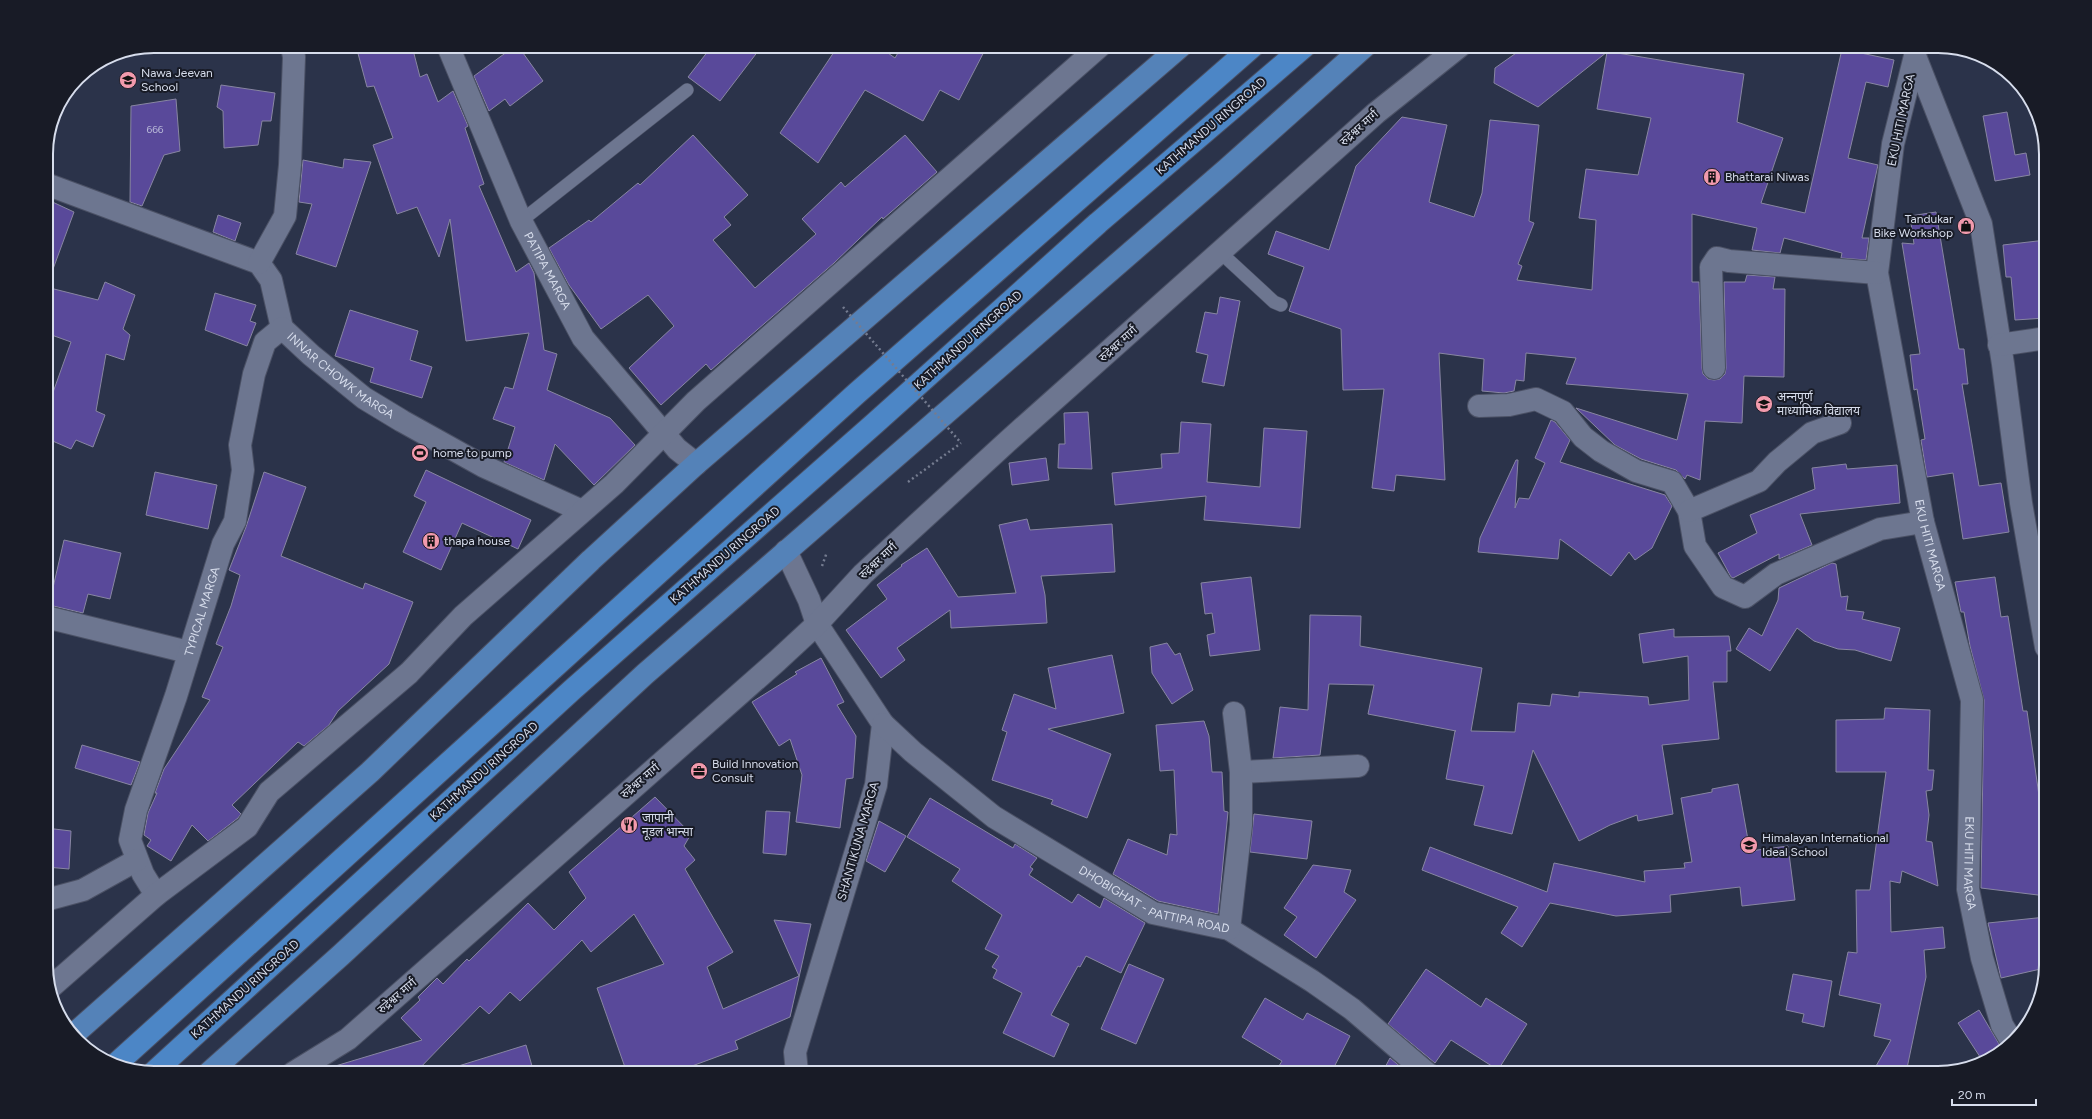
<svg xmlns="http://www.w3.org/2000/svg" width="2092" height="1119" viewBox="0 0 2092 1119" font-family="Figtree,'Noto Sans Devanagari',sans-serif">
	<rect width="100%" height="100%" fill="#2b334a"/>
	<path fill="#59499a" stroke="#8886a2" d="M 356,46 L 412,46 L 420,77 L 427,74 L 438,102 L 453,91 L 468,126 L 465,128 L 484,184 L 479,186 L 516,272 L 529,263 L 534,273 L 544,350 L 557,354 L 547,390 L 610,418 L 635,445 L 594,485 L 555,444 L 544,480 L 504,462 L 515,427 L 493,419 L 505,387 L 513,389 L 529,333 L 466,341 L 450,219 L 439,257 L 417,207 L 397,214 L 373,145 L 393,138 L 374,86 L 367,87 Z
		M 515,46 L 518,46 L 543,81 L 510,106 L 505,99 L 489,111 L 474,76 Z
		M 712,46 L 762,46 L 720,101 L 688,77 Z
		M 838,46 L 878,46 L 895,58 L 902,46 L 987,46 L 959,100 L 940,90 L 923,121 L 865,90 L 818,163 L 780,133 Z
		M 1526,46 L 1575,46 L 1744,74 L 1737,122 L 1783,138 L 1761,203 L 1805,213 L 1842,49 L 1894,60 L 1888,87 L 1866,82 L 1848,158 L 1878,165 L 1862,238 L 1869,238 L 1866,260 L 1841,258 L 1842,253 L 1784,238 L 1780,253 L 1752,250 L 1757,228 L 1692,214 L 1692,282 L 1699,282 L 1702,368 L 1703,374 L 1708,379 L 1714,380 L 1720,379 L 1725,374 L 1726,368 L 1724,282 L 1745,282 L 1747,275 L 1775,277 L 1773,289 L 1785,289 L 1784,377 L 1744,376 L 1742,423 L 1705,421 L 1700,480 L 1687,475 L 1685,479 L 1676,470 L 1641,459 L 1615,445 L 1576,408 L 1677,440 L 1688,394 L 1566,384 L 1576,358 L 1526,353 L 1524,381 L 1516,380 L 1514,391 L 1504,393 L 1482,391 L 1484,359 L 1439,353 L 1445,480 L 1396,475 L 1394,491 L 1372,488 L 1384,389 L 1343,390 L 1341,329 L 1289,311 L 1304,267 L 1268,254 L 1276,231 L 1329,250 L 1356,166 L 1402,117 L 1447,125 L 1429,202 L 1474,217 L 1482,193 L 1490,120 L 1539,125 L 1529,221 L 1534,223 L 1518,264 L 1522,266 L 1517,280 L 1592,290 L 1596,220 L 1579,218 L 1586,169 L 1638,175 L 1651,118 L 1597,109 L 1607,52 L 1538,107 L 1494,83 L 1495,68 Z
		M 221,85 L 275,93 L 271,121 L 262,121 L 258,145 L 224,148 L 223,111 L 217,107 Z
		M 176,99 L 180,151 L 164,155 L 142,206 L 130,202 L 131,106 Z
		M 2007,112 L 2015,155 L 2026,153 L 2030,175 L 1995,181 L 1983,116 Z
		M 693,135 L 748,195 L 724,217 L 731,225 L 713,240 L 755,288 L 816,234 L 802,219 L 841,182 L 845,187 L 905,135 L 937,172 L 883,219 L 882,217 L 834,263 L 711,370 L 706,364 L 661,405 L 629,368 L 674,326 L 648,295 L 601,329 L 569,285 L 549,248 L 589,220 L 591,222 L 638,183 L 640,185 Z
		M 344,159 L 371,162 L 336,267 L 296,254 L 312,204 L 299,202 L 303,160 L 343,168 Z
		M 46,199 L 74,212 L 49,280 L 46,280 Z
		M 1936,212 L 1959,349 L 1964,349 L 1968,384 L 1962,384 L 1979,486 L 2001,483 L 2009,532 L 1963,539 L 1953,473 L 1927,477 L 1921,440 L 1925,439 L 1917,389 L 1914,390 L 1910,355 L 1920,354 L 1902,243 L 1914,244 L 1910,216 Z
		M 218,215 L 241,223 L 235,241 L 213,232 Z
		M 2046,240 L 2046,318 L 2015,320 L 2011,277 L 2006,277 L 2003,245 Z
		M 105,282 L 135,295 L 123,329 L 130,335 L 124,360 L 106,354 L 96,411 L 105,415 L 93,447 L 76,440 L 71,449 L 48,439 L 52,428 L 46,425 L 46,412 L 71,342 L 46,333 L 46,287 L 98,300 Z
		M 215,293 L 256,305 L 250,321 L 256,323 L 247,346 L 205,330 Z
		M 1220,297 L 1240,301 L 1224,386 L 1202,382 L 1208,355 L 1196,352 L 1205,312 L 1217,314 Z
		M 350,310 L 418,331 L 410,360 L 432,367 L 422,398 L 370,382 L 374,368 L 335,356 Z
		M 1088,412 L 1092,469 L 1058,468 L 1059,444 L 1065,444 L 1064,413 Z
		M 1551,420 L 1555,422 L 1570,440 L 1560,462 L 1665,495 L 1672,506 L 1652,548 L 1635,560 L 1629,552 L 1611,576 L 1560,539 L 1558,559 L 1478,552 L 1480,538 L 1516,460 L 1518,460 L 1515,508 L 1519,498 L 1529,499 L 1545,463 L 1535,458 Z
		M 1181,422 L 1211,424 L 1207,482 L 1260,487 L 1264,428 L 1307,431 L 1300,528 L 1204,520 L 1206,496 L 1115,505 L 1112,473 L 1162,468 L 1161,454 L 1179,453 Z
		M 1046,458 L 1049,480 L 1012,485 L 1009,463 Z
		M 1846,464 L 1847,469 L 1897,465 L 1900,503 L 1800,514 L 1812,545 L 1779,559 L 1779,554 L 1733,578 L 1731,577 L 1718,553 L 1757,533 L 1750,515 L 1815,489 L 1812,468 Z
		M 426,470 L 531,520 L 518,549 L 462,523 L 441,570 L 403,552 L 426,502 L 414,496 Z
		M 155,472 L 217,485 L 208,529 L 146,515 Z
		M 264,472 L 306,487 L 281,556 L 363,589 L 365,583 L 413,602 L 389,664 L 338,711 L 329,725 L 304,746 L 298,742 L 232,805 L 241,814 L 238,818 L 208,841 L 192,825 L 171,861 L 147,846 L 151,840 L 144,835 L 148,813 L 157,793 L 155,793 L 164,769 L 210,700 L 202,697 L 223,647 L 216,644 L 231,606 L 240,575 L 229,570 L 246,527 Z
		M 1027,519 L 1030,530 L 1112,524 L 1115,572 L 1041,576 L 1045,595 L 1047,623 L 951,628 L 950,610 L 897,648 L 905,660 L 881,678 L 846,630 L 887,599 L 877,585 L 902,566 L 901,565 L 927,548 L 958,597 L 1016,593 L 999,525 Z
		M 64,540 L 121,553 L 110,599 L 88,594 L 83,613 L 49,605 Z
		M 1832,563 L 1836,564 L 1841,597 L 1848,596 L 1846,610 L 1864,612 L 1862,619 L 1900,628 L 1891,661 L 1855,650 L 1838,649 L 1814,641 L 1797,628 L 1770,671 L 1736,649 L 1749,628 L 1762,636 L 1778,600 L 1779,588 Z
		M 1251,577 L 1260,650 L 1210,656 L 1207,635 L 1215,633 L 1212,613 L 1205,614 L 1201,583 Z
		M 1995,577 L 2001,617 L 2008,616 L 2023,711 L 2027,711 L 2046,845 L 2046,896 L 1981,888 L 1984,700 L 1970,646 L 1964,612 L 1961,612 L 1955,582 Z
		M 1310,615 L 1361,616 L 1360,646 L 1482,668 L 1471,731 L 1515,732 L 1518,703 L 1550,706 L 1552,694 L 1579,697 L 1579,692 L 1648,697 L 1649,705 L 1689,700 L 1688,656 L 1643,663 L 1639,634 L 1674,629 L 1674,637 L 1729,636 L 1731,651 L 1727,651 L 1727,682 L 1713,682 L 1719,739 L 1662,745 L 1673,814 L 1638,821 L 1637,815 L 1610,825 L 1579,841 L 1533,750 L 1512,834 L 1474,825 L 1484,786 L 1446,779 L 1455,731 L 1456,731 L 1368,714 L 1374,685 L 1329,684 L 1320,755 L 1273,758 L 1280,707 L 1308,710 Z
		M 1167,643 L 1175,655 L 1180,653 L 1193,690 L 1172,704 L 1152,673 L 1150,647 Z
		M 1112,655 L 1124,713 L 1048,729 L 1111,754 L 1087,818 L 1051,804 L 1053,800 L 992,780 L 1007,732 L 1002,730 L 1014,694 L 1056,709 L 1048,668 Z
		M 821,658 L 844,702 L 837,705 L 856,736 L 853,778 L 846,779 L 840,828 L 796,822 L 802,775 L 790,739 L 779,746 L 752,702 L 797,674 L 795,672 Z
		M 1885,708 L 1930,710 L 1928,770 L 1934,770 L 1932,790 L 1926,791 L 1929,815 L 1926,841 L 1932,842 L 1938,886 L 1902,871 L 1900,883 L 1890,881 L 1891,932 L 1943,927 L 1945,948 L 1924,950 L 1926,977 L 1906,1073 L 1872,1073 L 1891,1040 L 1874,1036 L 1881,1004 L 1839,995 L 1848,952 L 1857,953 L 1856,890 L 1870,890 L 1886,772 L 1836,772 L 1836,720 L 1884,719 Z
		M 1204,721 L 1209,736 L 1212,772 L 1222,772 L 1224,811 L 1228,812 L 1218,914 L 1158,901 L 1113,874 L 1128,839 L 1167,855 L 1170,834 L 1177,835 L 1174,770 L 1160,771 L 1156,725 Z
		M 82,745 L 140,762 L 131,785 L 75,768 Z
		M 1738,784 L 1750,851 L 1788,846 L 1795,900 L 1742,906 L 1740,887 L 1670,895 L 1671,912 L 1616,916 L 1550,903 L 1522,947 L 1501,933 L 1518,907 L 1422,870 L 1430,847 L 1547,892 L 1554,863 L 1645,882 L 1644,871 L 1685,868 L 1684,863 L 1692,862 L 1681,798 L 1712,792 L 1712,789 Z
		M 655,797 L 691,834 L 684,846 L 695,860 L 685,869 L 733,952 L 707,967 L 723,1009 L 799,976 L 774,920 L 811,924 L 790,1017 L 735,1041 L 738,1049 L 673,1073 L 627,1073 L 597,988 L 664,964 L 634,914 L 591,952 L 582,940 L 520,1001 L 510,992 L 489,1014 L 480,1006 L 415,1073 L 333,1073 L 332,1067 L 422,1040 L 401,1018 L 420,1000 L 418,997 L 437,978 L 443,984 L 467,959 L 469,961 L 528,903 L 554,930 L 586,898 L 569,872 Z
		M 930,798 L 1013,848 L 1015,844 L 1037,858 L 1030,867 L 1033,869 L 1029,875 L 1072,903 L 1078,894 L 1100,908 L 1104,898 L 1145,923 L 1121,973 L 1086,956 L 1080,967 L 1078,966 L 1051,1015 L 1069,1024 L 1054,1057 L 1003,1033 L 1022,993 L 993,978 L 997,970 L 992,967 L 999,956 L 985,949 L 1002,915 L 952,881 L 960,869 L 907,837 Z
		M 766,811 L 790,812 L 786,855 L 763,853 Z
		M 1254,814 L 1312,821 L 1307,859 L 1250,852 Z
		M 879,821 L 906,836 L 885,872 L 866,861 Z
		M 46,828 L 71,831 L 69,869 L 46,867 Z
		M 1313,865 L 1351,870 L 1344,892 L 1356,900 L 1316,958 L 1284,935 L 1297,917 L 1284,908 Z
		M 2046,917 L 2045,968 L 2001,978 L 1988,923 Z
		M 1129,964 L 1164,979 L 1136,1044 L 1101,1029 Z
		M 1426,969 L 1481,1007 L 1486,998 L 1527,1024 L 1498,1070 L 1451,1040 L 1435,1063 L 1388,1024 Z
		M 1793,974 L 1832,981 L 1824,1027 L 1802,1022 L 1804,1014 L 1786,1010 Z
		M 1265,998 L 1303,1020 L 1307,1013 L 1350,1036 L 1331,1073 L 1293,1073 L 1279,1066 L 1282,1061 L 1242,1037 Z
		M 1979,1010 L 2002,1049 L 1982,1060 L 1958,1023 Z
		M 526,1045 L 534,1073 L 452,1073 L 452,1068 Z
		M 1390,1058 L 1408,1073 L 1382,1073 Z"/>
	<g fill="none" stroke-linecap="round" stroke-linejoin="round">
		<defs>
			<path id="service" d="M 521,221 L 687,90
				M 1221,253 L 1274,302 L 1281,305"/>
			<g id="minor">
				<path id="s1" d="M 448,46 L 521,221 L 583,338 L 677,449 L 696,464"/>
				<path id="s2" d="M 1915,46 L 1915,56 L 1893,144 L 1877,273 L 1923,522 L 1972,700 L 1968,889 L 1982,958 L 2002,1025 L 2011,1040"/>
				<path d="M 1915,56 L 1981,224 L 2003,364 L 2021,503 L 2046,647"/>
				<path id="s3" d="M 46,184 L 259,263 L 271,280 L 282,328 L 311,355 L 364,398 L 402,421 L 483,466 L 582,511"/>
				<path d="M 259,263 L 285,216 L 290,165 L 294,57 L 292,46"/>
				<path d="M 1999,345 L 2046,338"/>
				<path d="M 1714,368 L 1711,267 L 1717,258 L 1729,261 L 1877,273"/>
				<path d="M 1479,406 L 1509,405 L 1536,399 L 1563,412 L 1583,437 L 1601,451 L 1636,471 L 1672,482 L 1689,511 L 1695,546 L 1723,587 L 1745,597 L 1776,574 L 1880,529 L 1923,522"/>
				<path d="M 1689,511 L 1759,481 L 1777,462 L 1812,433 L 1840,423"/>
				<path d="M 786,551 L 809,600 L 817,624 L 883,724 L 876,785 L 795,1052 L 797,1073"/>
				<path d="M 46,617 L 188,652"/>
				<path id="s4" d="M 883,724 L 913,752 L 994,817 L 1153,913 L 1229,929 L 1312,981 L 1352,1009 L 1427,1073"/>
				<path d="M 1241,772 L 1358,766"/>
				<path id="s5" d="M 156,895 L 143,874 L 130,840 L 136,810 L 176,696 L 223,544 L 235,521 L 243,470 L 240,445 L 254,374 L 265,342 L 282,328"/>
				<path d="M 46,900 L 83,890 L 137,860"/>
				<path d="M 1229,929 L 1241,825 L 1241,772 L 1234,713"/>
				<path d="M 51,987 L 156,895 L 247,827 L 269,792 L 409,673 L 463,616 L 614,484 L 696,401 L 1100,46"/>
				<path d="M 293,1073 L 348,1039 L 777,661 L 817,624 L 863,574 L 1008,441 L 1376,113 L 1460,46"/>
			</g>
			<path id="primary" d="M 74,1034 L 370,772 L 591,560 L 696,464 L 1181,46
				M 209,1073 L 341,955 L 645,674 L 1227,169 L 1365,46"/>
			<path id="trunk" d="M 116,1064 L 857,393 L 1253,46
				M 153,1073 L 572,690 L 874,424 L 1098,223 L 1305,46"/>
		</defs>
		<use href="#service" stroke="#4b5165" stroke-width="14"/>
		<use href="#minor" stroke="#4b5165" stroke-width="24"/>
		<use href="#primary" stroke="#4b5165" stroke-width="24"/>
		<use href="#trunk" stroke="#4b5165" stroke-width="24"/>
		<path stroke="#757c90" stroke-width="2.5" stroke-dasharray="2 3" stroke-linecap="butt" d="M 908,482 L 961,443
			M 822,566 L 827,552"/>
		<use href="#service" stroke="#6d7690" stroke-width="13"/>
		<use href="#minor" stroke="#6d7690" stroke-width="22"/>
		<use href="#primary" stroke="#5482b8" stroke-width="22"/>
		<use href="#trunk" stroke="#4c86c6" stroke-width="22"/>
		<path stroke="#757c90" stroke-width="2.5" stroke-dasharray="2 3" stroke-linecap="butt" d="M 843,307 L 961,443"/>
	</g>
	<defs>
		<symbol id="school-disc" viewBox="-11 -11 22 22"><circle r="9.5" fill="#f29aad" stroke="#181b26"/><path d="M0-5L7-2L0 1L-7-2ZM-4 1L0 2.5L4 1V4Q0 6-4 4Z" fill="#111"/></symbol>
		<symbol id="building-disc" viewBox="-11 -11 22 22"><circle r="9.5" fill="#f29aad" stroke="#181b26"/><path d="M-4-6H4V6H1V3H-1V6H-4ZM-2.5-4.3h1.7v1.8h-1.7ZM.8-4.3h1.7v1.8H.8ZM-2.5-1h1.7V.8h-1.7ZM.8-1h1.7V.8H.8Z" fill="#111"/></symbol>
		<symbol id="shop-disc" viewBox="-11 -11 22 22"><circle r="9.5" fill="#f29aad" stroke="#181b26"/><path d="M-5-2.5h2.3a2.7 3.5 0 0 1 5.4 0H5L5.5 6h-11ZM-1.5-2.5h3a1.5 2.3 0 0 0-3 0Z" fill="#111"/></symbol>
		<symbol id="stadium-disc" viewBox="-11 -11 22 22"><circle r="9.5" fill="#f29aad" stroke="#181b26"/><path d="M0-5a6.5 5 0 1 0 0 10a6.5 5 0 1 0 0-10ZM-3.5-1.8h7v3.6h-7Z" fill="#111"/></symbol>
		<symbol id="office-disc" viewBox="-11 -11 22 22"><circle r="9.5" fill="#f29aad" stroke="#181b26"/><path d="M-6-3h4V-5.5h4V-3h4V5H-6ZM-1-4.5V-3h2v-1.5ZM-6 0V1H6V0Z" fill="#111"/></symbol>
		<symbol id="restaurant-disc" viewBox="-11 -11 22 22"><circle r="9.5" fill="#f29aad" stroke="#181b26"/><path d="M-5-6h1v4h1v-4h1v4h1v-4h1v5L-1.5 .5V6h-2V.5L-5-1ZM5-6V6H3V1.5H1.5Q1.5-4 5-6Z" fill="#111"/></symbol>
	</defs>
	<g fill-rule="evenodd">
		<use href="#school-disc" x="118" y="70" width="20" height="20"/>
		<use href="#building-disc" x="1702" y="167" width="20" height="20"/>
		<use href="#shop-disc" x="1956" y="216" width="20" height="20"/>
		<use href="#school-disc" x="1754" y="394" width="20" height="20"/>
		<use href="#stadium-disc" x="410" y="443" width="20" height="20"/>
		<use href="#building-disc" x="421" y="531" width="20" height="20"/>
		<use href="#office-disc" x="689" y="761" width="20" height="20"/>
		<use href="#restaurant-disc" x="619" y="815" width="20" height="20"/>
		<use href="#school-disc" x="1739" y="835" width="20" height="20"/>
	</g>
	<g text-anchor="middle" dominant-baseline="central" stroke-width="4" stroke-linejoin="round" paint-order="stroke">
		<g font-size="10" fill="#b8b8d8">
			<text x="155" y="129">666</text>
		</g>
		<g font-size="12" fill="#d7ddec" stroke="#181b26" text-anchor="start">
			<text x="141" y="73">Nawa Jeevan<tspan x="141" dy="14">School</tspan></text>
			<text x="1725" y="177">Bhattarai Niwas</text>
			<text x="1953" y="219" text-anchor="end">Tandukar<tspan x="1953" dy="14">Bike Workshop</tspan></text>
			<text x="1777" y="397">अन्‍नपूर्ण<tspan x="1777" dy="14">माध्यामिक विद्यालय</tspan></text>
			<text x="433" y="453">home to pump</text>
			<text x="444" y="541">thapa house</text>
			<text x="712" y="764">Build Innovation<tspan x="712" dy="14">Consult</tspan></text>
			<text x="642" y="818">जापानी<tspan x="642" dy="14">नूडल भान्सा</tspan></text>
			<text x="1762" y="838">Himalayan International<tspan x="1762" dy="14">Ideal School</tspan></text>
		</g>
		<g font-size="12" fill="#d7ddec" stroke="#181b26">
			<text transform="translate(1901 120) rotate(-78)">EKU HITI MARGA</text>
			<text transform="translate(1211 126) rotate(-41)">KATHMANDU RINGROAD</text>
			<text transform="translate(1359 128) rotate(-42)">रुद्रेश्वर मार्ग</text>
			<text stroke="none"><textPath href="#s1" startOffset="246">PATIPA MARGA</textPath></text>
			<text transform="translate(968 340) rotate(-42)">KATHMANDU RINGROAD</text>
			<text transform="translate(1118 344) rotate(-42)">रुद्रेश्वर मार्ग</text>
			<text stroke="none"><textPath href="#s3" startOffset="373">INNAR CHOWK MARGA</textPath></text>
			<text stroke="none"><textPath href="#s2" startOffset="508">EKU HITI MARGA</textPath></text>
			<text transform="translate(725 555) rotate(-41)">KATHMANDU RINGROAD</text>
			<text transform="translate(878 561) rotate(-43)">रुद्रेश्वर मार्ग</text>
			<text stroke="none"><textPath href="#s5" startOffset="301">TYPICAL MARGA</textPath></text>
			<text transform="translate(484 771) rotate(-42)">KATHMANDU RINGROAD</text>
			<text transform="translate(640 781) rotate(-41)">रुद्रेश्वर मार्ग</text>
			<text transform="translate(858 841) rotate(-74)">SHANTIKUNA MARGA</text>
			<text stroke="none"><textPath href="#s2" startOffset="832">EKU HITI MARGA</textPath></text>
			<text stroke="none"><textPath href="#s4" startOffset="327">DHOBIGHAT - PATTIPA ROAD</textPath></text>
			<text transform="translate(245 989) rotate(-42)">KATHMANDU RINGROAD</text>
			<text transform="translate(397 996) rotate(-41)">रुद्रेश्वर मार्ग</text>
		</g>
	</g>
	<path d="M0 0H2092V1119H0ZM154 53H1938A101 101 0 0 1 2039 154V965A101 101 0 0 1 1938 1066H154A101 101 0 0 1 53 965V154A101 101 0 0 1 154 53Z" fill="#181b26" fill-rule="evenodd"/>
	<path fill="none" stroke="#d7ddec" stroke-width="2" d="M154 53H1938A101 101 0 0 1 2039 154V965A101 101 0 0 1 1938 1066H154A101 101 0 0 1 53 965V154A101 101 0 0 1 154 53Z"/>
	<path d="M1952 1099v6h84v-6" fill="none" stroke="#d7ddec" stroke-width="2"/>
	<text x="1958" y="1099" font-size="12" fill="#d7ddec" stroke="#181b26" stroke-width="3" paint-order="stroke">20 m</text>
</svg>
